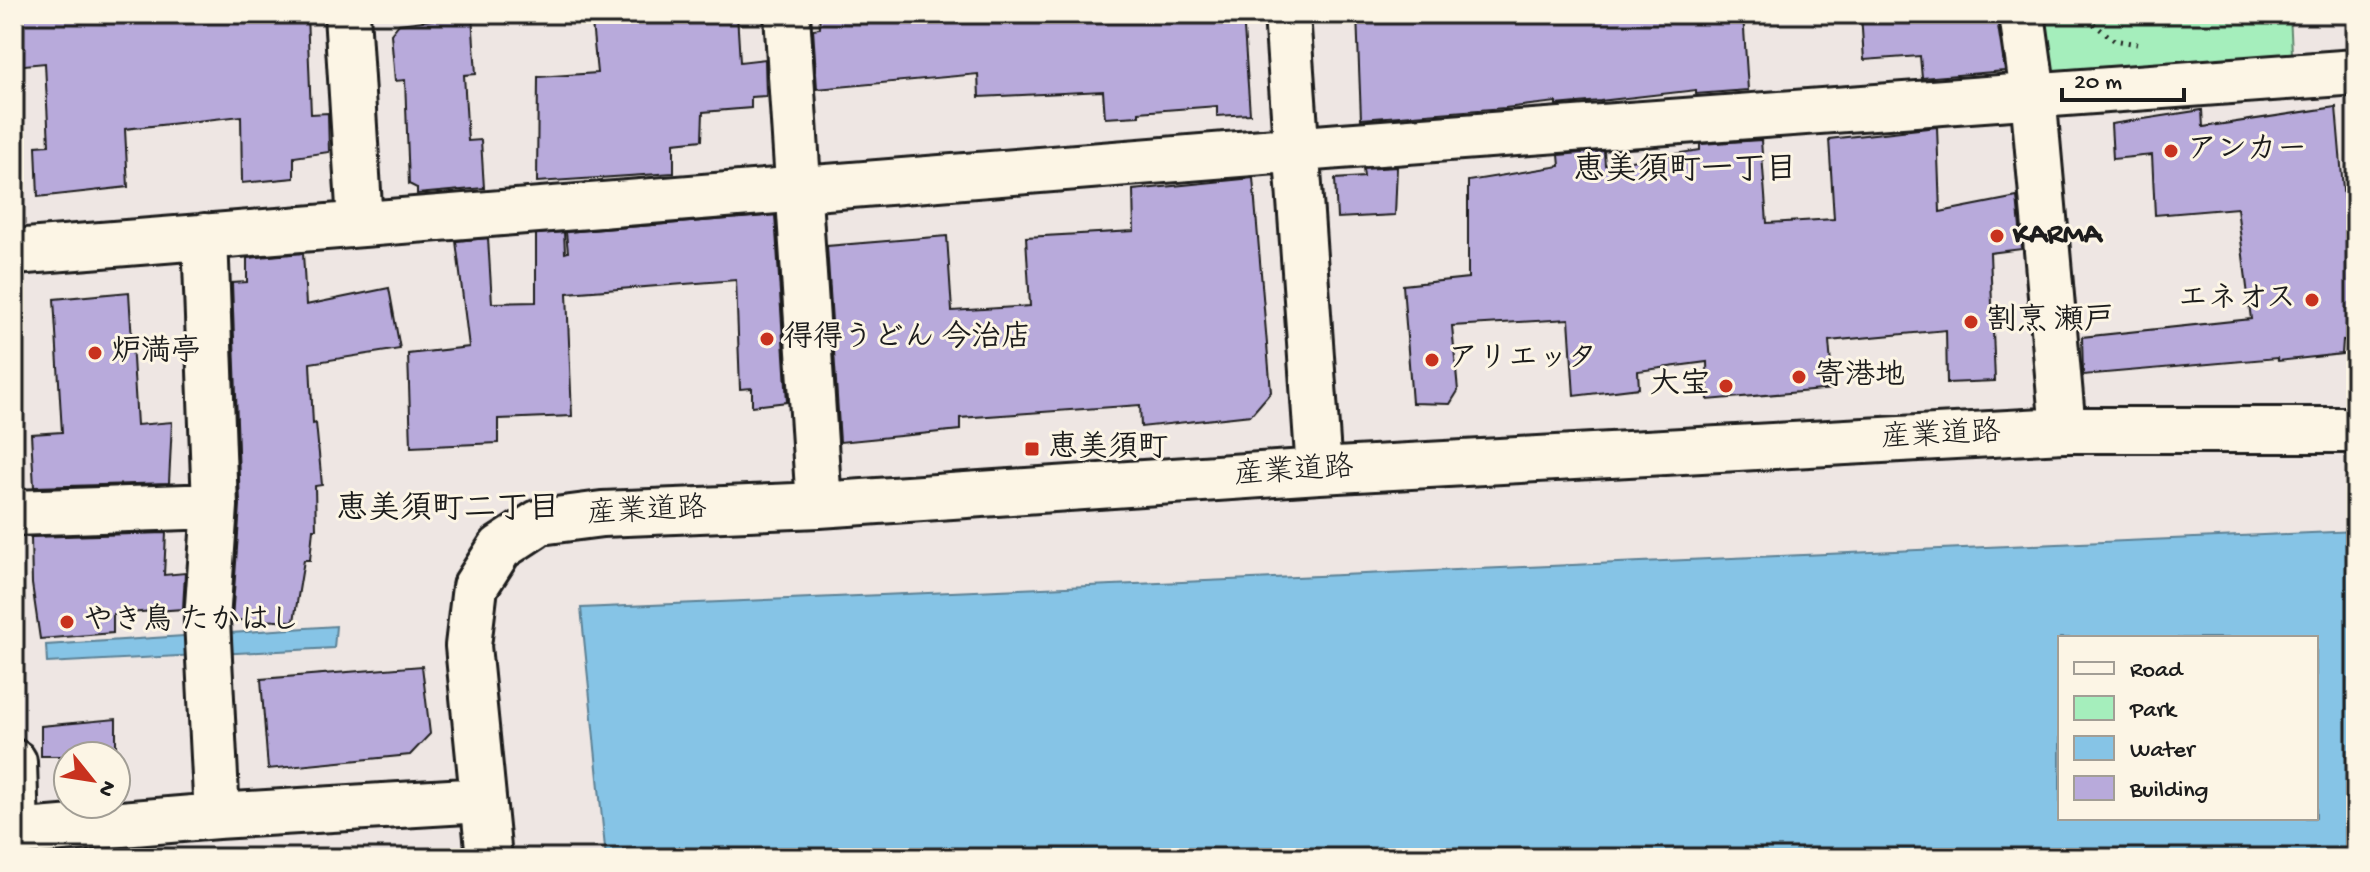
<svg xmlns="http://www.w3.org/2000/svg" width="2370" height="872" viewBox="0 0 2370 872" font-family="'Gochi Hand','Klee One',sans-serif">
	<rect width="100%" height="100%" fill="#eee6e3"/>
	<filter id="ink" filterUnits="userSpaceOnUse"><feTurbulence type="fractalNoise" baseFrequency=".0125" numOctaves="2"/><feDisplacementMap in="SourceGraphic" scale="16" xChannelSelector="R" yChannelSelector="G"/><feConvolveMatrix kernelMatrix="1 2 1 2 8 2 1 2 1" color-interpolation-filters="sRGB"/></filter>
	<g filter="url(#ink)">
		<path fill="#a5eebc" stroke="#60856c" stroke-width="2" d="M 2037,14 L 2290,14 L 2292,53 L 2043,75 Z"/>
		<path fill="#86c4e6" stroke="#5c8195" stroke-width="2" fill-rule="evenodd" d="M 2356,531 L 2356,858 L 606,858 L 581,608 ZM 2060,638 L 2316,638 L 2316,818 L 2060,818 Z
			M 336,626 L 334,648 L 47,663 L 46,645 Z"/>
		<path fill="#b8aadb" stroke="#1c1c1c" stroke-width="2" d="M 14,14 L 307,14 L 311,114 L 328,113 L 329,152 L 294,157 L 294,178 L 242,183 L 241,116 L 125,129 L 128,187 L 38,197 L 36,146 L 49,145 L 45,63 L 14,66 Z
			M 598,14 L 737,14 L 740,62 L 765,59 L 766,96 L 751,97 L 751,108 L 703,112 L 702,140 L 674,143 L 674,173 L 537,182 L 538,77 L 597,73 L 592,23 L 599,22 Z
			M 819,14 L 938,14 L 939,18 L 946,19 L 1044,14 L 1243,14 L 1250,114 L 1217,116 L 1217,106 L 1139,112 L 1139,116 L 1105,118 L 1103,91 L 979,97 L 978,74 L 817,89 L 813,29 L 820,28 Z
			M 1357,14 L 1743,14 L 1748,90 L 1696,94 L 1696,90 L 1600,101 L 1556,105 L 1556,102 L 1505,108 L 1361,119 Z
			M 1861,14 L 1949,14 L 1949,22 L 1997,19 L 2005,71 L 1922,78 L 1920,56 L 1864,60 Z
			M 472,15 L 476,74 L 464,75 L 468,141 L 481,140 L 484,188 L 417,194 L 417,188 L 409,184 L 405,80 L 395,81 L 391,34 L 399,24 Z
			M 2336,107 L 2356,342 L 2343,340 L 2342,354 L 2278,361 L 2277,358 L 2083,375 L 2082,337 L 2251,319 L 2237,208 L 2155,215 L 2152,155 L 2113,159 L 2111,124 L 2202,110 L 2203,127 Z
			M 1937,127 L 1940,212 L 2017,197 L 2022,249 L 1990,253 L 1995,381 L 1947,383 L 1946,330 L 1829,341 L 1833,389 L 1708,400 L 1707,362 L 1638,371 L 1639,388 L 1574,396 L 1569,319 L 1452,326 L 1458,391 L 1450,404 L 1412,403 L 1403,285 L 1468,278 L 1468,181 L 1560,166 L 1559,155 L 1604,151 L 1605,165 L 1700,150 L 1700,144 L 1761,140 L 1767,223 L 1834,219 L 1829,139 Z
			M 1397,167 L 1395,215 L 1337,218 L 1335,179 L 1364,177 L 1363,169 Z
			M 1253,178 L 1271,392 L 1251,415 L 1141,427 L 1140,405 L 960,418 L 960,430 L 840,442 L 827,246 L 947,236 L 952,311 L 1030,306 L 1026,237 L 1134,231 L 1133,190 Z
			M 775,215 L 787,402 L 752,406 L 752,388 L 740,389 L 736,280 L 567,293 L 572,416 L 498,419 L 498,443 L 411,447 L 408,354 L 469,347 L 456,241 L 488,238 L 492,303 L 536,302 L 536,234 L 564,232 L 565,253 L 568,252 L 566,232 Z
			M 303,253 L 306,305 L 389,288 L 400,349 L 310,363 L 313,424 L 316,423 L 322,485 L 315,486 L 316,529 L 313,529 L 310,560 L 304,560 L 294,621 L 232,620 L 240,505 L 232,283 L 247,282 L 247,258 Z
			M 129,292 L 137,425 L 172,422 L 169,483 L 34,487 L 31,434 L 62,432 L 54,299 Z
			M 166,533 L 164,575 L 185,573 L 183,609 L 113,614 L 113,633 L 40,639 L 32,584 L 31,537 Z
			M 422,666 L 430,734 L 410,755 L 268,769 L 261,679 Z
			M 116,719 L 116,756 L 41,756 L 41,726 Z"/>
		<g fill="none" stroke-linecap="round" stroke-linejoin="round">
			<defs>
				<path id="minor" d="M 347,14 L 360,223
					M 787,14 L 819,505
					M 1287,14 L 1319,471
					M 2022,14 L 2033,94 L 2063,430
					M 205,236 L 215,506 L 207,620 L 217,816
					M 14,252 C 794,187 1575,126 2356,72
					M 14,513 L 215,506
					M 14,762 L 16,833
					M 14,833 L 217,816 L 483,800
					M 489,858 L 468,646 L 475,587 L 500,548 L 540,522 L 602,514 L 819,505 L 1319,471 L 2063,430 L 2356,430"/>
			</defs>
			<use href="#minor" stroke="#1c1c1c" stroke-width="50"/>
			<path stroke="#1c1c1c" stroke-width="5" stroke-dasharray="2 6" stroke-linecap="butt" d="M 2081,14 L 2114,40 L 2137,44"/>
			<use href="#minor" stroke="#fcf5e5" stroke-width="44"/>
		</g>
	</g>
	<g fill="#c8321e" stroke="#fcf5e5" stroke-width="3">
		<circle cx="2171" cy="151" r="8"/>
		<circle cx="1997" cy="236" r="8"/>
		<circle cx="2312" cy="300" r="8"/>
		<circle cx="1971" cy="322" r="8"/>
		<circle cx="767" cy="339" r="8"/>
		<circle cx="95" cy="353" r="8"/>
		<circle cx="1432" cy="360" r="8"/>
		<circle cx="1799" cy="377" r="8"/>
		<circle cx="1726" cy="386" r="8"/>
		<rect x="1024" y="441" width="16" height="16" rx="4"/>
		<circle cx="67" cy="622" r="8"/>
	</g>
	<g text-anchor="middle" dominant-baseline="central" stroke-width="6" stroke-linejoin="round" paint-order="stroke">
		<g font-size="30" font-weight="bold" fill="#1c1c1c" stroke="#fcf5e5" text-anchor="start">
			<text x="2187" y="151">アンカー</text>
			<text x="2013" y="236">KARMA</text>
			<text x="2296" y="300" text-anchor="end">エネオス</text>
			<text x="1987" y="322">割烹 瀬戸</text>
			<text x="783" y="339">得得うどん 今治店</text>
			<text x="111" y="353">炉満亭</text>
			<text x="1448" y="360">アリエッタ</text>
			<text x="1815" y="377">寄港地</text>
			<text x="1710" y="386" text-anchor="end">大宝</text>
			<text x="1048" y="449">恵美須町</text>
			<text x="83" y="622">やき鳥 たかはし</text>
		</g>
		<g font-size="30" fill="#1c1c1c" stroke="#fcf5e5">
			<text transform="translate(1941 437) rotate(-3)">産業道路</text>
			<text transform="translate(1294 473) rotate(-4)">産業道路</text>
			<text transform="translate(647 513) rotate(-3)">産業道路</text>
		</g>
		<g font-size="32" font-weight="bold" fill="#1c1c1c" stroke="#fcf5e5">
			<text x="1685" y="172">恵美須町一丁目</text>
			<text x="448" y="511">恵美須町二丁目</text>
		</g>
	</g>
	<rect width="2370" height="872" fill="none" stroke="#fcf5e5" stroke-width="48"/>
	<rect x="24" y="24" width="2322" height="824" fill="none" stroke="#1c1c1c" stroke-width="3" filter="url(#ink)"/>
	<rect x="2058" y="636" width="260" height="184" fill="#fcf5e5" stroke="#a29e95" stroke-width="2"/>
	<rect x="2074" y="662" width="40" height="12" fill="#fcf5e5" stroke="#a29e95" stroke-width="2"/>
	<text x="2130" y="676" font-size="24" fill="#1c1c1c">Road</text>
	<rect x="2074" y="696" width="40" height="24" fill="#a5eebc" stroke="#a29e95" stroke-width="2"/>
	<text x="2130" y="716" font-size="24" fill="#1c1c1c">Park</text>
	<rect x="2074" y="736" width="40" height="24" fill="#86c4e6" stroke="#a29e95" stroke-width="2"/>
	<text x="2130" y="756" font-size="24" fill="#1c1c1c">Water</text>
	<rect x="2074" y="776" width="40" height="24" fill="#b8aadb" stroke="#a29e95" stroke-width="2"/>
	<text x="2130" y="796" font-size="24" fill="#1c1c1c">Building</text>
	<g transform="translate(92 780) rotate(120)"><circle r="38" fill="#fcf5e5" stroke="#a29e95" stroke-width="2"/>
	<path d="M0-6L14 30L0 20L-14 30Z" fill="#c8321e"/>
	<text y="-12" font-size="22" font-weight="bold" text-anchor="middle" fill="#1c1c1c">N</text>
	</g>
	<path d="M2062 88v12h122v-12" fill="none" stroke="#1c1c1c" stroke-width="4"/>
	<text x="2074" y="88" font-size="24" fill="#1c1c1c" stroke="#fcf5e5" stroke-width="6" paint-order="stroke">20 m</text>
</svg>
